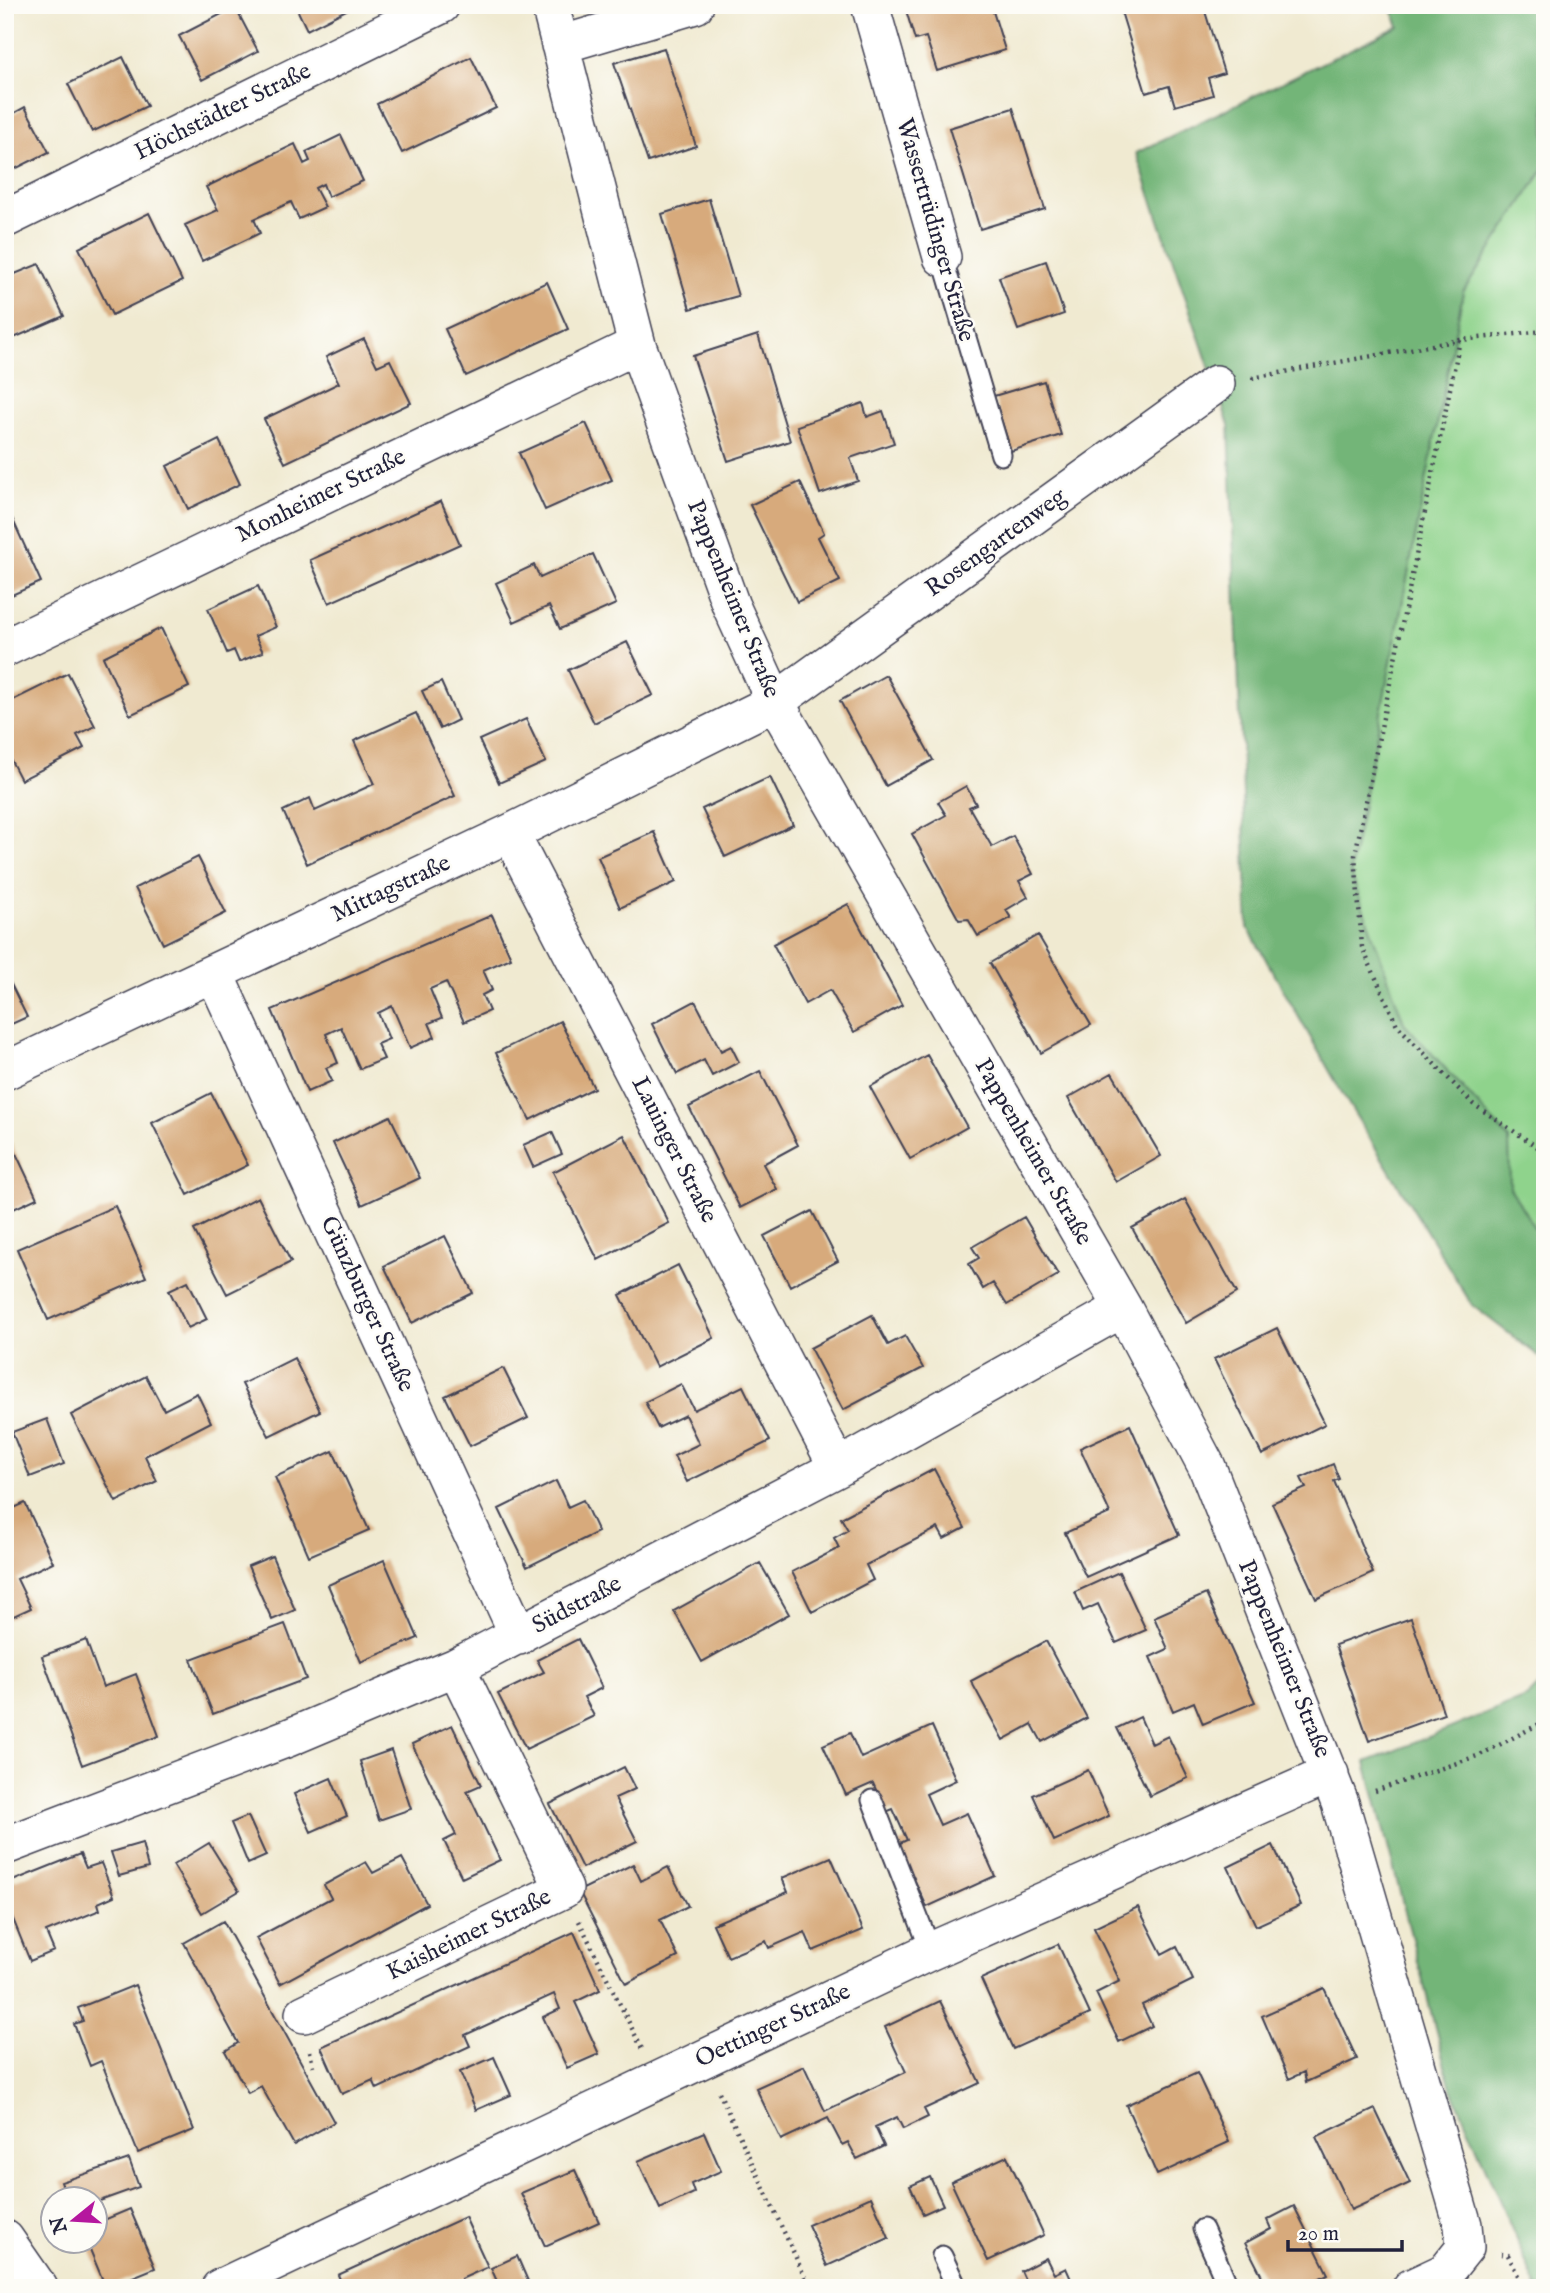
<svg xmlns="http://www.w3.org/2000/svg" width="1550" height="2293" viewBox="0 0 1550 2293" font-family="'IM FELL English',serif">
	<rect width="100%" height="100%" fill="#fdfcf7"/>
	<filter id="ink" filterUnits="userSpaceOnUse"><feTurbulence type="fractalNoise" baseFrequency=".0143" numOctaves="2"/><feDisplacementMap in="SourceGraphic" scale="14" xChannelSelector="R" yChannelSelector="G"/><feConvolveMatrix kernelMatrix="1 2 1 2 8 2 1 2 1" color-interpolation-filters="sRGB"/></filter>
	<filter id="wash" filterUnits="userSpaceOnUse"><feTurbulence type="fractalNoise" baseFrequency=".00686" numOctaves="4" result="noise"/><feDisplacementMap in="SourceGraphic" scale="28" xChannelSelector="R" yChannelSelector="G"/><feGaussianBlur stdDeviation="1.57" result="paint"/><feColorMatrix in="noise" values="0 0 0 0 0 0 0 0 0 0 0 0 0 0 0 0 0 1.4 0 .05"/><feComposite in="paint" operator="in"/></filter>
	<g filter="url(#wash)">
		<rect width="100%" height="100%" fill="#f0ead1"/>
		<path fill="#8fd38c" stroke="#587a64" stroke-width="2" d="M 1545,167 L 1545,1245 L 1510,1188 L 1509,1139 L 1404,1023 L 1350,871 L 1463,292 Z"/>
		<path fill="#73b578" stroke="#4a6c5a" stroke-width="2" d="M 1390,5 L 1545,5 L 1545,167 L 1463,292 L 1350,871 L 1404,1023 L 1509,1139 L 1510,1188 L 1545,1245 L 1545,1361 L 1472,1305 L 1345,1098 L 1248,928 L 1229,425 L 1136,153 L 1399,26 Z
			M 1545,1679 L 1545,2288 L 1537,2288 L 1450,2085 L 1366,1762 L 1528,1697 Z"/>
		<g id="blocks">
			<path fill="#d7aa7b" d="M 295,5 L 356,5 L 307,30 Z
				M 910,5 L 991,5 L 1005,50 L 937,71 L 926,37 L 915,40 L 905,7 Z
				M 1119,5 L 1203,5 L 1224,73 L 1208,78 L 1213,95 L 1175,106 L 1169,86 L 1146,93 Z
				M 235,7 L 258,51 L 202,80 L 179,36 Z
				M 664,48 L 696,146 L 648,162 L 614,63 Z
				M 123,57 L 147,106 L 92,132 L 68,84 Z
				M 471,57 L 496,108 L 402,153 L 377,104 Z
				M 25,107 L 49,152 L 5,174 L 5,118 Z
				M 1013,108 L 1045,209 L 980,229 L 949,128 Z
				M 341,135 L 363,181 L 328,197 L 323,184 L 315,188 L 325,207 L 299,219 L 291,202 L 254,219 L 260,233 L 202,261 L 185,225 L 218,210 L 206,187 L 295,144 L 304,164 L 310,161 L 306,152 Z
				M 709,199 L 738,296 L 690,309 L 662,214 Z
				M 149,213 L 182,281 L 112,315 L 79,248 Z
				M 1046,261 L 1064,314 L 1018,330 L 999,277 Z
				M 39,264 L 64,316 L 7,341 L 5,278 Z
				M 547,282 L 568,329 L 466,376 L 445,329 Z
				M 758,335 L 790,441 L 728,461 L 693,356 Z
				M 364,339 L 377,366 L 390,360 L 411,403 L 285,463 L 264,419 L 339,383 L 326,357 Z
				M 1044,381 L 1061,435 L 1011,451 L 994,396 Z
				M 863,403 L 867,417 L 883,411 L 894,443 L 850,458 L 858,481 L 820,494 L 797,426 Z
				M 586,423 L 612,480 L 545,510 L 519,453 Z
				M 219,440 L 240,484 L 188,509 L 167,466 Z
				M 800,482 L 824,533 L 818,537 L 840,581 L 797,602 L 750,505 Z
				M 441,501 L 460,544 L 329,603 L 310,560 Z
				M 12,518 L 41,582 L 5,598 L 5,521 Z
				M 593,554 L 616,604 L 560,629 L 549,606 L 514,622 L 496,583 L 534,565 L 540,578 Z
				M 258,586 L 276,627 L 255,636 L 263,652 L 239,662 L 234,650 L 227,653 L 208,609 Z
				M 161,628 L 189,687 L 130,715 L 103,657 Z
				M 627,642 L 653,695 L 594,723 L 568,670 Z
				M 68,673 L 95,726 L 77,735 L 84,748 L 21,780 L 5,749 L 5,704 Z
				M 886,675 L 933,760 L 886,786 L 840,701 Z
				M 441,682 L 458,720 L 440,729 L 422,691 Z
				M 416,713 L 455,796 L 307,864 L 283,811 L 310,798 L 315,811 L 374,784 L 354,741 Z
				M 526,719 L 546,762 L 499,783 L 479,740 Z
				M 770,777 L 793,825 L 725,857 L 702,809 Z
				M 966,786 L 976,804 L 969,807 L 992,847 L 1013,836 L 1033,874 L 1019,881 L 1028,897 L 1006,910 L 1011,918 L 978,936 L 968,919 L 959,920 L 912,834 L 946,815 L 938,802 Z
				M 654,832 L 676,882 L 620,908 L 598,857 Z
				M 198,857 L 226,913 L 163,944 L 135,888 Z
				M 848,904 L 902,1005 L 854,1032 L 830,990 L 805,1004 L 773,944 Z
				M 492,915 L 511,958 L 483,970 L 492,990 L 482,995 L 489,1011 L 464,1022 L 446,982 L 430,989 L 442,1018 L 429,1023 L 435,1037 L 410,1048 L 392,1006 L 378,1013 L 389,1039 L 377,1044 L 384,1059 L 360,1069 L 341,1027 L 326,1034 L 338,1063 L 326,1068 L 332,1081 L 307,1092 L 272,1010 Z
				M 1038,935 L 1091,1025 L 1041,1053 L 990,963 Z
				M 5,972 L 27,1017 L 5,1027 Z
				M 695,1001 L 721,1051 L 731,1046 L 739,1062 L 712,1076 L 704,1060 L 677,1074 L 652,1024 Z
				M 560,1021 L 594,1088 L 530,1120 L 496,1053 Z
				M 927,1055 L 967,1127 L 910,1159 L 870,1087 Z
				M 760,1071 L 798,1145 L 763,1164 L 777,1189 L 740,1208 L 689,1107 Z
				M 1112,1073 L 1161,1156 L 1116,1182 L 1068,1098 Z
				M 211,1093 L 248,1165 L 188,1195 L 152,1123 Z
				M 390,1116 L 420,1178 L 362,1205 L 333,1143 Z
				M 5,1130 L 37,1198 L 5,1213 Z
				M 552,1132 L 562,1154 L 533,1167 L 523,1145 Z
				M 624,1135 L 669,1223 L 598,1260 L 553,1172 Z
				M 258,1197 L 291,1262 L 227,1294 L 194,1230 Z
				M 1185,1199 L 1237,1293 L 1186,1323 L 1132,1228 Z
				M 115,1206 L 146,1277 L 48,1320 L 17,1249 Z
				M 812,1211 L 838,1261 L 790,1286 L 764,1236 Z
				M 1024,1217 L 1058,1275 L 1007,1305 L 993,1283 L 983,1289 L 969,1264 L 979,1258 L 972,1247 Z
				M 445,1236 L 473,1293 L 412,1323 L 384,1266 Z
				M 678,1265 L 714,1338 L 656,1367 L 620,1295 Z
				M 188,1281 L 207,1319 L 188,1328 L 169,1290 Z
				M 872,1315 L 888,1345 L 905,1336 L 923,1368 L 843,1410 L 810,1348 Z
				M 1277,1328 L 1325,1424 L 1262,1455 L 1214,1359 Z
				M 294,1358 L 320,1411 L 269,1436 L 242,1384 Z
				M 503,1368 L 528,1418 L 470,1446 L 445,1396 Z
				M 146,1376 L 164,1410 L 197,1393 L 211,1422 L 145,1456 L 157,1481 L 116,1502 L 71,1415 Z
				M 681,1384 L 694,1410 L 743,1386 L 770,1441 L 687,1482 L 674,1456 L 699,1444 L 685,1415 L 658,1428 L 645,1402 Z
				M 47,1419 L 64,1464 L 30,1477 L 12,1432 Z
				M 1130,1425 L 1179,1535 L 1086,1577 L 1065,1533 L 1110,1513 L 1080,1448 Z
				M 333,1451 L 369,1530 L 309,1556 L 275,1477 Z
				M 1333,1464 L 1339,1479 L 1334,1481 L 1373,1573 L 1316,1599 L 1272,1503 L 1306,1488 L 1301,1478 Z
				M 934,1469 L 965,1528 L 944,1539 L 938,1528 L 866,1565 L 873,1580 L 812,1612 L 792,1572 L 839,1548 L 834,1538 L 848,1530 L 841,1518 Z
				M 556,1481 L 568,1507 L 583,1500 L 598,1532 L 527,1567 L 499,1509 Z
				M 25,1503 L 53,1562 L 17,1579 L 31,1608 L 5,1620 L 5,1512 Z
				M 272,1556 L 295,1610 L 272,1620 L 248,1566 Z
				M 384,1560 L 418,1638 L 361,1662 L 328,1585 Z
				M 760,1563 L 789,1614 L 702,1662 L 674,1611 Z
				M 1119,1572 L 1146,1630 L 1116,1643 L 1098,1604 L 1083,1611 L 1075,1592 Z
				M 1206,1594 L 1255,1702 L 1203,1724 L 1194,1702 L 1173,1711 L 1150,1657 L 1168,1649 L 1154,1617 Z
				M 1411,1618 L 1444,1714 L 1369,1741 L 1335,1645 Z
				M 285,1624 L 306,1679 L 213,1714 L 191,1659 Z
				M 578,1639 L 602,1688 L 584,1697 L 594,1716 L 526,1749 L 498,1694 L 544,1672 L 537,1660 Z
				M 86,1640 L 103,1687 L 136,1674 L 159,1736 L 82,1765 L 42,1656 Z
				M 1046,1641 L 1087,1718 L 1042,1742 L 1032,1724 L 1003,1740 L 971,1681 Z
				M 1140,1717 L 1152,1744 L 1168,1736 L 1188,1778 L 1150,1796 L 1117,1728 Z
				M 452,1725 L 481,1785 L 467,1791 L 500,1860 L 462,1878 L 444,1841 L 456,1835 L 412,1744 Z
				M 932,1726 L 956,1780 L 926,1794 L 940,1825 L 967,1813 L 995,1876 L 927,1907 L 898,1844 L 907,1840 L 893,1809 L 886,1812 L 873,1783 L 846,1795 L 823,1745 L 850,1733 L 861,1758 Z
				M 391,1750 L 411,1809 L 379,1820 L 360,1761 Z
				M 624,1767 L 635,1789 L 615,1798 L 637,1841 L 582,1868 L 550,1804 Z
				M 1088,1770 L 1109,1816 L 1054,1841 L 1033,1795 Z
				M 331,1778 L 347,1816 L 311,1832 L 294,1794 Z
				M 248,1816 L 266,1856 L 248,1864 L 231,1823 Z
				M 142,1843 L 148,1868 L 119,1876 L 111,1852 Z
				M 209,1843 L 239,1891 L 202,1913 L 173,1865 Z
				M 1273,1845 L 1301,1905 L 1256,1926 L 1228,1867 Z
				M 80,1854 L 86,1868 L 101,1863 L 114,1896 L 98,1903 L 100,1910 L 46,1932 L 54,1951 L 30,1961 L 5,1899 L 5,1884 Z
				M 831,1857 L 863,1930 L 813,1951 L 805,1932 L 769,1948 L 766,1941 L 728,1957 L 713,1924 L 788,1892 L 782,1878 Z
				M 402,1858 L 427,1904 L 280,1984 L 256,1938 L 331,1898 L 324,1885 L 366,1862 L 373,1873 Z
				M 633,1864 L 641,1881 L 668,1867 L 688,1906 L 660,1920 L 678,1957 L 626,1984 L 579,1891 Z
				M 1138,1907 L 1162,1954 L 1177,1946 L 1193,1980 L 1142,2005 L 1152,2026 L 1119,2042 L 1096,1993 L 1120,1981 L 1094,1928 Z
				M 223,1921 L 334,2122 L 294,2145 L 261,2086 L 248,2093 L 225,2051 L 238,2043 L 184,1943 Z
				M 574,1932 L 600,1990 L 575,2002 L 599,2054 L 567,2068 L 543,2017 L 560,2009 L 554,1994 L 465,2035 L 470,2046 L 377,2089 L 373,2080 L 342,2094 L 321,2047 Z
				M 1058,1944 L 1090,2014 L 1013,2049 L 981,1979 Z
				M 135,1985 L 194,2130 L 138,2153 L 101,2061 L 90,2066 L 74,2024 L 83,2021 L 78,2008 Z
				M 1324,1988 L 1357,2059 L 1306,2082 L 1304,2072 L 1289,2079 L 1262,2016 Z
				M 940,2001 L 980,2083 L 924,2109 L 928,2117 L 903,2129 L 897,2117 L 875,2127 L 884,2146 L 857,2159 L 848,2142 L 842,2145 L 828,2118 L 781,2140 L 756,2088 L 804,2066 L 825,2111 L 906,2072 L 885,2027 Z
				M 494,2057 L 511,2095 L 476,2110 L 460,2072 Z
				M 1197,2073 L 1229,2142 L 1157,2175 L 1126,2105 Z
				M 1375,2109 L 1410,2183 L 1351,2210 L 1316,2137 Z
				M 704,2132 L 721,2171 L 691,2184 L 694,2193 L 660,2209 L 638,2161 Z
				M 1007,2156 L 1044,2235 L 988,2261 L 951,2182 Z
				M 129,2159 L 139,2187 L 94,2203 L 94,2198 L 67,2198 L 61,2182 Z
				M 575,2170 L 599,2222 L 545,2246 L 521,2193 Z
				M 930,2177 L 943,2205 L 923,2214 L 910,2186 Z
				M 871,2197 L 889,2238 L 827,2266 L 808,2225 Z
				M 1294,2206 L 1328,2274 L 1301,2288 L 1268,2288 L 1245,2243 L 1271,2229 L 1267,2220 Z
				M 130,2209 L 155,2268 L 106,2288 L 86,2240 L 94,2240 L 94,2218 L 97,2223 Z
				M 465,2217 L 488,2267 L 461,2279 L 465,2288 L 344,2288 L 338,2275 Z
				M 517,2256 L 531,2288 L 500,2288 L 491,2268 Z
				M 1046,2258 L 1054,2274 L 1066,2268 L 1075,2288 L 1019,2288 L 1027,2284 L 1021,2271 Z"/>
		</g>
	</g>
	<g filter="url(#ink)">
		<use href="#blocks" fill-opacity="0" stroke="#414052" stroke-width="2"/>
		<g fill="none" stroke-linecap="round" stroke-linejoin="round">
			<defs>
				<path id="service" d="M 942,257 L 1001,455
					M 872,1800 L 931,1951
					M 1203,2229 L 1229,2288
					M 942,2256 L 957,2288"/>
				<path id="minor" d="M 550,5 L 637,345 L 731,606 L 775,702 L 1123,1308 L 1207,1467 L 1340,1803 L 1463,2225 L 1465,2247 L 1445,2272 L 1411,2288
					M 870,5 L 942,257
					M 560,45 L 695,5
					M 5,219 L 441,5
					M 5,648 L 637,345
					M 510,833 L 838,1468
					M 214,973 L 519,1636
					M 5,1071 L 510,833 L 775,702 L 1216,384
					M 5,1846 L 288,1738 L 456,1667 L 838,1468 L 1123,1308
					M 304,2014 L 564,1889 L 456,1667
					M 5,2239 L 39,2288
					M 220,2288 L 931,1951 L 1330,1774"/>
			</defs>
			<use href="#service" stroke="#414052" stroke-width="23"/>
			<use href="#minor" stroke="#414052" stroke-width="40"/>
			<path stroke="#414052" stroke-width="4.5" stroke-dasharray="2 5" stroke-linecap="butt" d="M 1460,340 L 1355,855 L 1362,947 L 1397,1025 L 1473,1104 L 1545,1152
				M 1252,378 L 1460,340 L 1545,331
				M 1375,1791 L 1480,1755 L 1545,1721
				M 579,1921 L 642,2049
				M 310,2051 L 313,2066
				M 719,2092 L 810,2288
				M 1501,2254 L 1508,2255 L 1524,2288"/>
			<use href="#service" stroke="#fff" stroke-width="19"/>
			<use href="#minor" stroke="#fff" stroke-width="37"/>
		</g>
	</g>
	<g text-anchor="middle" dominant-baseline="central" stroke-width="5" stroke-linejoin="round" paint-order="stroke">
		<g font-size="24" fill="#22223b" stroke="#fdfcf7">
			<text transform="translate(223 112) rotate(-26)">Höchstädter Straße</text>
			<text transform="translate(935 230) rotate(74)">Wassertrüdinger Straße</text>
			<text transform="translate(321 496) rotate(-26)">Monheimer Straße</text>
			<text transform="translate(996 543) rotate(-36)">Rosengartenweg</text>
			<text transform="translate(733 599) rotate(68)">Pappenheimer Straße</text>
			<text transform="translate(391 889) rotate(-25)">Mittagstraße</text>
			<text transform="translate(674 1150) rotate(63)">Lauinger Straße</text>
			<text transform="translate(1033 1152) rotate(60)">Pappenheimer Straße</text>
			<text transform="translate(367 1304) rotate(65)">Günzburger Straße</text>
			<text transform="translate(577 1605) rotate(-28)">Südstraße</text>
			<text transform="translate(1284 1659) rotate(68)">Pappenheimer Straße</text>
			<text transform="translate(469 1935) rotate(-26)">Kaisheimer Straße</text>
			<text transform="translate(773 2026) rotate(-25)">Oettinger Straße</text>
		</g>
	</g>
	<rect width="1550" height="2293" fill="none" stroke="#fdfcf7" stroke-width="28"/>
	<g transform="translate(74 2220) rotate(252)"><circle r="33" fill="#fdfcf7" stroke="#a5a5ac" stroke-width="2"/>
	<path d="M0-5L12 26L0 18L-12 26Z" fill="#b5179e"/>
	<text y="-10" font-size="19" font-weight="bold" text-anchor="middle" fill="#22223b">N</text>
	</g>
	<path d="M1288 2240v10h114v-10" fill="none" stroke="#22223b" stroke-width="3.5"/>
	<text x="1298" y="2240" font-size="21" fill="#22223b" stroke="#fdfcf7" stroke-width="5" paint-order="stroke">20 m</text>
</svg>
